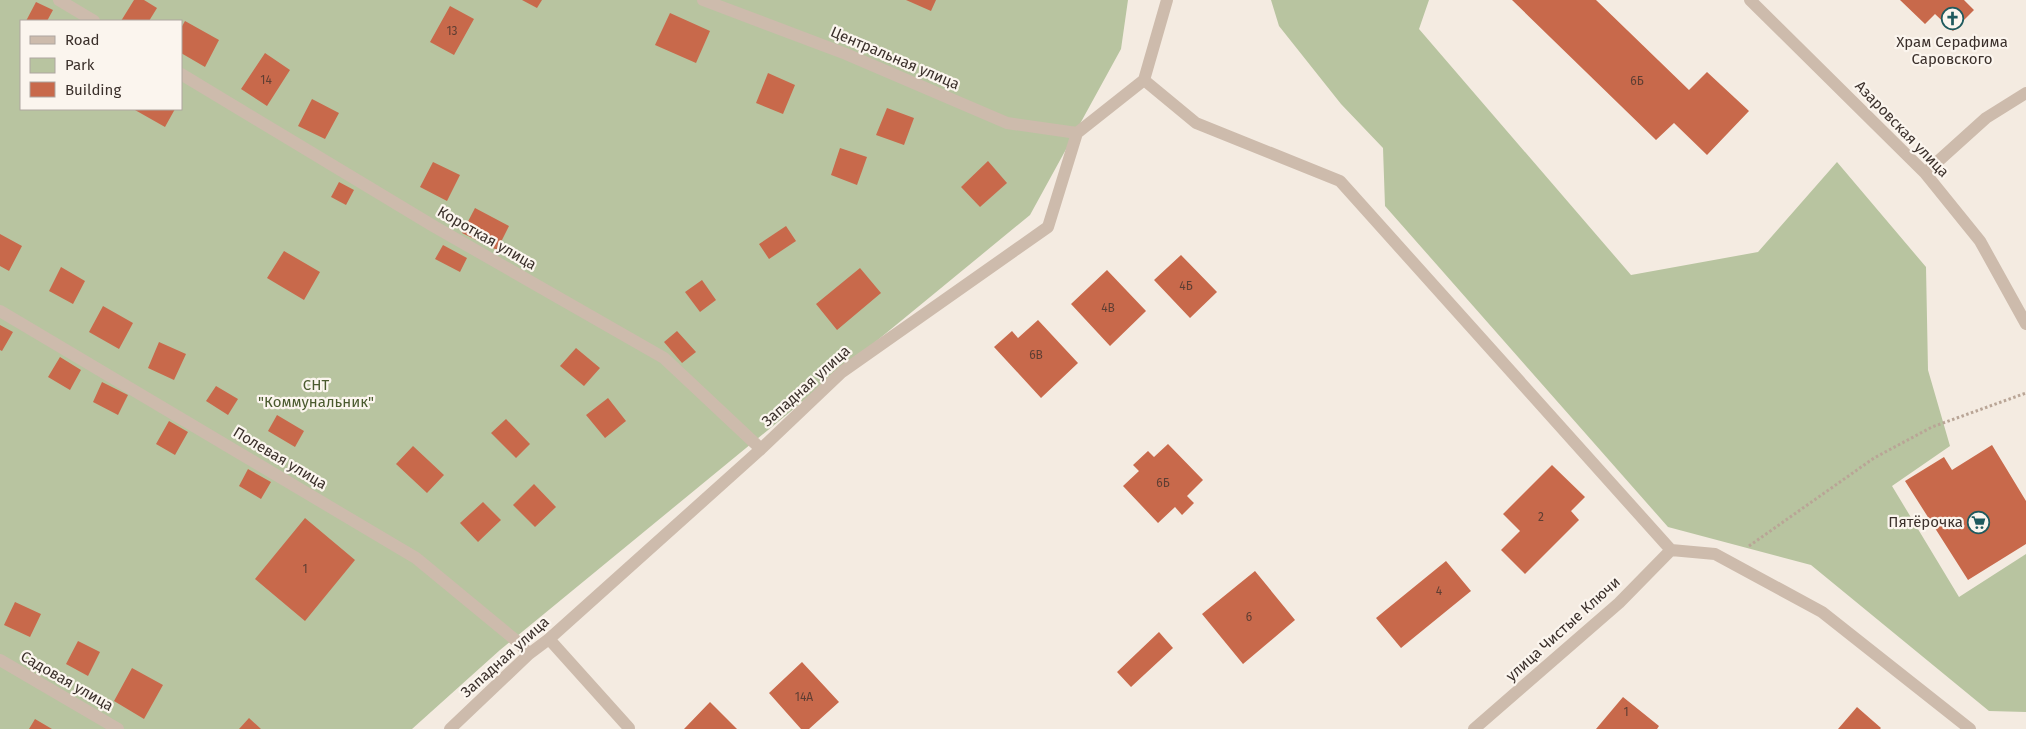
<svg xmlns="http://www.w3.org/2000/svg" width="2026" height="729" viewBox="0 0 2026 729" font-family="'Fira Sans',sans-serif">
	<rect width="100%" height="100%" fill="#f4ebe1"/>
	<path fill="#b8c4a0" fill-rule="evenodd" d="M 0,0 L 1128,0 L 1121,49 L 1030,215 L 500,650 L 412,729 L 0,729 ZM 21,21 L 181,21 L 181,109 L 21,109 Z
		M 1271,0 L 1429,0 L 1419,29 L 1631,275 L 1758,252 L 1837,162 L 1926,267 L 1928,370 L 1950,446 L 1892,486 L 1959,597 L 2026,554 L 2026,712 L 1989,711 L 1811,565 L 1668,527 L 1385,206 L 1383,148 L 1341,104 L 1279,26 Z"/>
	<path fill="#c8694b" d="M 134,0 L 144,0 L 157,8 L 149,21 L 121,21 Z
		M 522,0 L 542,0 L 537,8 Z
		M 906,0 L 936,0 L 931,11 Z
		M 1512,0 L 1596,0 L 1689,90 L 1707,72 L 1749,111 L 1707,155 L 1674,123 L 1656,140 Z
		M 1900,0 L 1964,0 L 1974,10 L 1953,31 L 1935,14 L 1925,24 Z
		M 36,2 L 53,10 L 47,21 L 26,21 Z
		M 450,6 L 474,19 L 454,55 L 430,42 Z
		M 670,13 L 710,31 L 696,63 L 655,45 Z
		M 185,21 L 219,40 L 205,67 L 181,53 L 181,28 Z
		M 265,53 L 290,70 L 267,106 L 241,89 Z
		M 768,73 L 795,85 L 783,114 L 756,103 Z
		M 312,99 L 339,113 L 325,139 L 298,126 Z
		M 887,108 L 914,118 L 904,145 L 876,135 Z
		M 135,109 L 175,109 L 165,127 L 135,110 Z
		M 840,148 L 867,157 L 857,185 L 831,175 Z
		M 988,161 L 1007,183 L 980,207 L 961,187 Z
		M 433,162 L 460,175 L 447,201 L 420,187 Z
		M 339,182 L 354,190 L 346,205 L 331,197 Z
		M 475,208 L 509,226 L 497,250 L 462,233 Z
		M 786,226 L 796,241 L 769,259 L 759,244 Z
		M 0,234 L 22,246 L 9,271 L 0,266 Z
		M 443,245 L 467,258 L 460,272 L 435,259 Z
		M 284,251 L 320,272 L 304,300 L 267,278 Z
		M 1181,255 L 1217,292 L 1190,318 L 1154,280 Z
		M 61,267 L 85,281 L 73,304 L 49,291 Z
		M 860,268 L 881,293 L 837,330 L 816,304 Z
		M 1107,270 L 1146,311 L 1110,346 L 1071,304 Z
		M 702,280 L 716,300 L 700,312 L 685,292 Z
		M 103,306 L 133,323 L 119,349 L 89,332 Z
		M 1038,320 L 1078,363 L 1041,398 L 994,347 L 1012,331 L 1018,338 Z
		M 0,325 L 13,332 L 2,351 L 0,350 Z
		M 677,331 L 696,352 L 682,363 L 664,342 Z
		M 159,342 L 186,354 L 174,380 L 148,368 Z
		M 576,348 L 600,368 L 584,386 L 560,366 Z
		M 60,357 L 81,370 L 70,390 L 48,377 Z
		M 102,382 L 128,395 L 118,415 L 93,402 Z
		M 216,386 L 238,399 L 228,415 L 206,401 Z
		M 608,398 L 626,421 L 605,438 L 586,415 Z
		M 277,415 L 304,431 L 295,447 L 268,431 Z
		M 506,419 L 530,444 L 516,458 L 491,433 Z
		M 169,421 L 188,432 L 175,455 L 156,444 Z
		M 1168,444 L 1203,480 L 1187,496 L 1194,503 L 1182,515 L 1175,507 L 1158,523 L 1123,486 L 1139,471 L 1133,465 L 1148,451 L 1154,457 Z
		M 1992,445 L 2026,501 L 2026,544 L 1968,580 L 1905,481 L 1944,457 L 1952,470 Z
		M 413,446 L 444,475 L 427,493 L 396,464 Z
		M 1552,465 L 1585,497 L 1571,511 L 1579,520 L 1525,574 L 1501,550 L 1520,531 L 1503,514 Z
		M 248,469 L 271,482 L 261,499 L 239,486 Z
		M 534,484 L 556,507 L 535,527 L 513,505 Z
		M 483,502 L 501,520 L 478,542 L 460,523 Z
		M 305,518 L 355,560 L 305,621 L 255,579 Z
		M 1446,561 L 1471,591 L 1401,648 L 1376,618 Z
		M 1255,571 L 1295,620 L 1243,664 L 1202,614 Z
		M 15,602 L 41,614 L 30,637 L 4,625 Z
		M 1159,632 L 1173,648 L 1131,687 L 1117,672 Z
		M 78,641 L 100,652 L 88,676 L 66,664 Z
		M 802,662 L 839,702 L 809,729 L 801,729 L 769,693 Z
		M 132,668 L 163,685 L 144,719 L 114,701 Z
		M 1623,697 L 1659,726 L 1657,729 L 1596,729 Z
		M 710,702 L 737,729 L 684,729 Z
		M 1857,707 L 1881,728 L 1880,729 L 1838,729 Z
		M 249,718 L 261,729 L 239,729 Z
		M 35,719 L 52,729 L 29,729 Z"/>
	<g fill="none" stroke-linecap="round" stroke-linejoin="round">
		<path stroke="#b9a596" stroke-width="3" stroke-dasharray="2.5 2.5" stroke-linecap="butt" d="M 1749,546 L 1874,458 L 1932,427 L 2026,393"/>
		<path stroke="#cdbbac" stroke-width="12" d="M 59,0 L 94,21
			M 703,0 L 846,54 L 1007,123 L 1077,133
			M 1750,0 L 1925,173 L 1980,241 L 2026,324
			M 181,74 L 435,227 L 664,358 L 761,449
			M 1144,80 L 1196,123 L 1340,181 L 1671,550 L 1715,554 L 1822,612 L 1970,729
			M 1925,173 L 1986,118 L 2026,93
			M 0,311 L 416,558 L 519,643 L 529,654
			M 549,639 L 629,728
			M 0,660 L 118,729
			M 450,729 L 529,654 L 549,639 L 761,449 L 842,372 L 1048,227 L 1077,133 L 1144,80 L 1167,0
			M 1474,729 L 1619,603 L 1671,550"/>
	</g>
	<defs>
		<symbol id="church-ring" viewBox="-11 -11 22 22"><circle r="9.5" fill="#fbf5ee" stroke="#1f5a5e" stroke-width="1.5"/><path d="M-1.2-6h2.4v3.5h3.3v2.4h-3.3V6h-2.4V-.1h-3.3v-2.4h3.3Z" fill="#1f5a5e"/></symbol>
		<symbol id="supermarket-ring" viewBox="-11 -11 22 22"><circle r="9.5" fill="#fbf5ee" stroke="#1f5a5e" stroke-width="1.5"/><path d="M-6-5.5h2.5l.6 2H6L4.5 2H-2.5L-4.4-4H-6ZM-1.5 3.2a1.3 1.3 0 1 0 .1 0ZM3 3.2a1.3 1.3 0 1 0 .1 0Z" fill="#1f5a5e"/></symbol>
	</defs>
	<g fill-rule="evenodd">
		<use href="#church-ring" x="1940" y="6" width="25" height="25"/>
		<use href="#supermarket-ring" x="1966" y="510" width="25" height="25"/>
	</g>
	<g text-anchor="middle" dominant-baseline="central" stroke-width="4.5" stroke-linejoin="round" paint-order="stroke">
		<g font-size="12" fill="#5e3e33">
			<text x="452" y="31">13</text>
			<text x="266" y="80">14</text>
			<text x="1637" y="81">6Б</text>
			<text x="1186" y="286">4Б</text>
			<text x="1108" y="308">4В</text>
			<text x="1036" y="355">6В</text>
			<text x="1163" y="483">6Б</text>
			<text x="1541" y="517">2</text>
			<text x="305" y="569">1</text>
			<text x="1439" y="591">4</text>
			<text x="1249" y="617">6</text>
			<text x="804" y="697">14А</text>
			<text x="1626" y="712">1</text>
		</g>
		<g font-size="15" fill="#3b302b" stroke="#fbf5ee">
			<text x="1952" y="42">Храм Серафима<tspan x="1952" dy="17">Саровского</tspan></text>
			<text x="1963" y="522" text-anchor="end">Пятёрочка</text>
		</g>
		<g font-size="15" fill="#3b302b" stroke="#fbf5ee">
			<text transform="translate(895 58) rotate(23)">Центральная улица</text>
			<text transform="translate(1902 129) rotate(46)">Азаровская улица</text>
			<text transform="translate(487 238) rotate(30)">Короткая улица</text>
			<text transform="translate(806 386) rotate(-42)">Западная улица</text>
			<text transform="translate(280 458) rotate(31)">Полевая улица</text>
			<text transform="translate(1563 629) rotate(-42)">улица Чистые Ключи</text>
			<text transform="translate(505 657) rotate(-42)">Западная улица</text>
			<text transform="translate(67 681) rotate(30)">Садовая улица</text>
		</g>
		<g font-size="15" fill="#4a5a2e" stroke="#fbf5ee">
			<text x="316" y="385">СНТ<tspan x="316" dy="17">"Коммунальник"</tspan></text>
		</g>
	</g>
	<rect x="20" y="20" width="162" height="90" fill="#fbf5ee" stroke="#aea6a0"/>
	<rect x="30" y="36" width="25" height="8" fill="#cdbbac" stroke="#aea6a0"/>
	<text x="65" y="45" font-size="15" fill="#3b302b">Road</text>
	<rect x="30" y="58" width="25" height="15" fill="#b8c4a0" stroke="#aea6a0"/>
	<text x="65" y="70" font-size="15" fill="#3b302b">Park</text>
	<rect x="30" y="82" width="25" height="15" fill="#c8694b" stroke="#aea6a0"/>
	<text x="65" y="95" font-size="15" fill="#3b302b">Building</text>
</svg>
